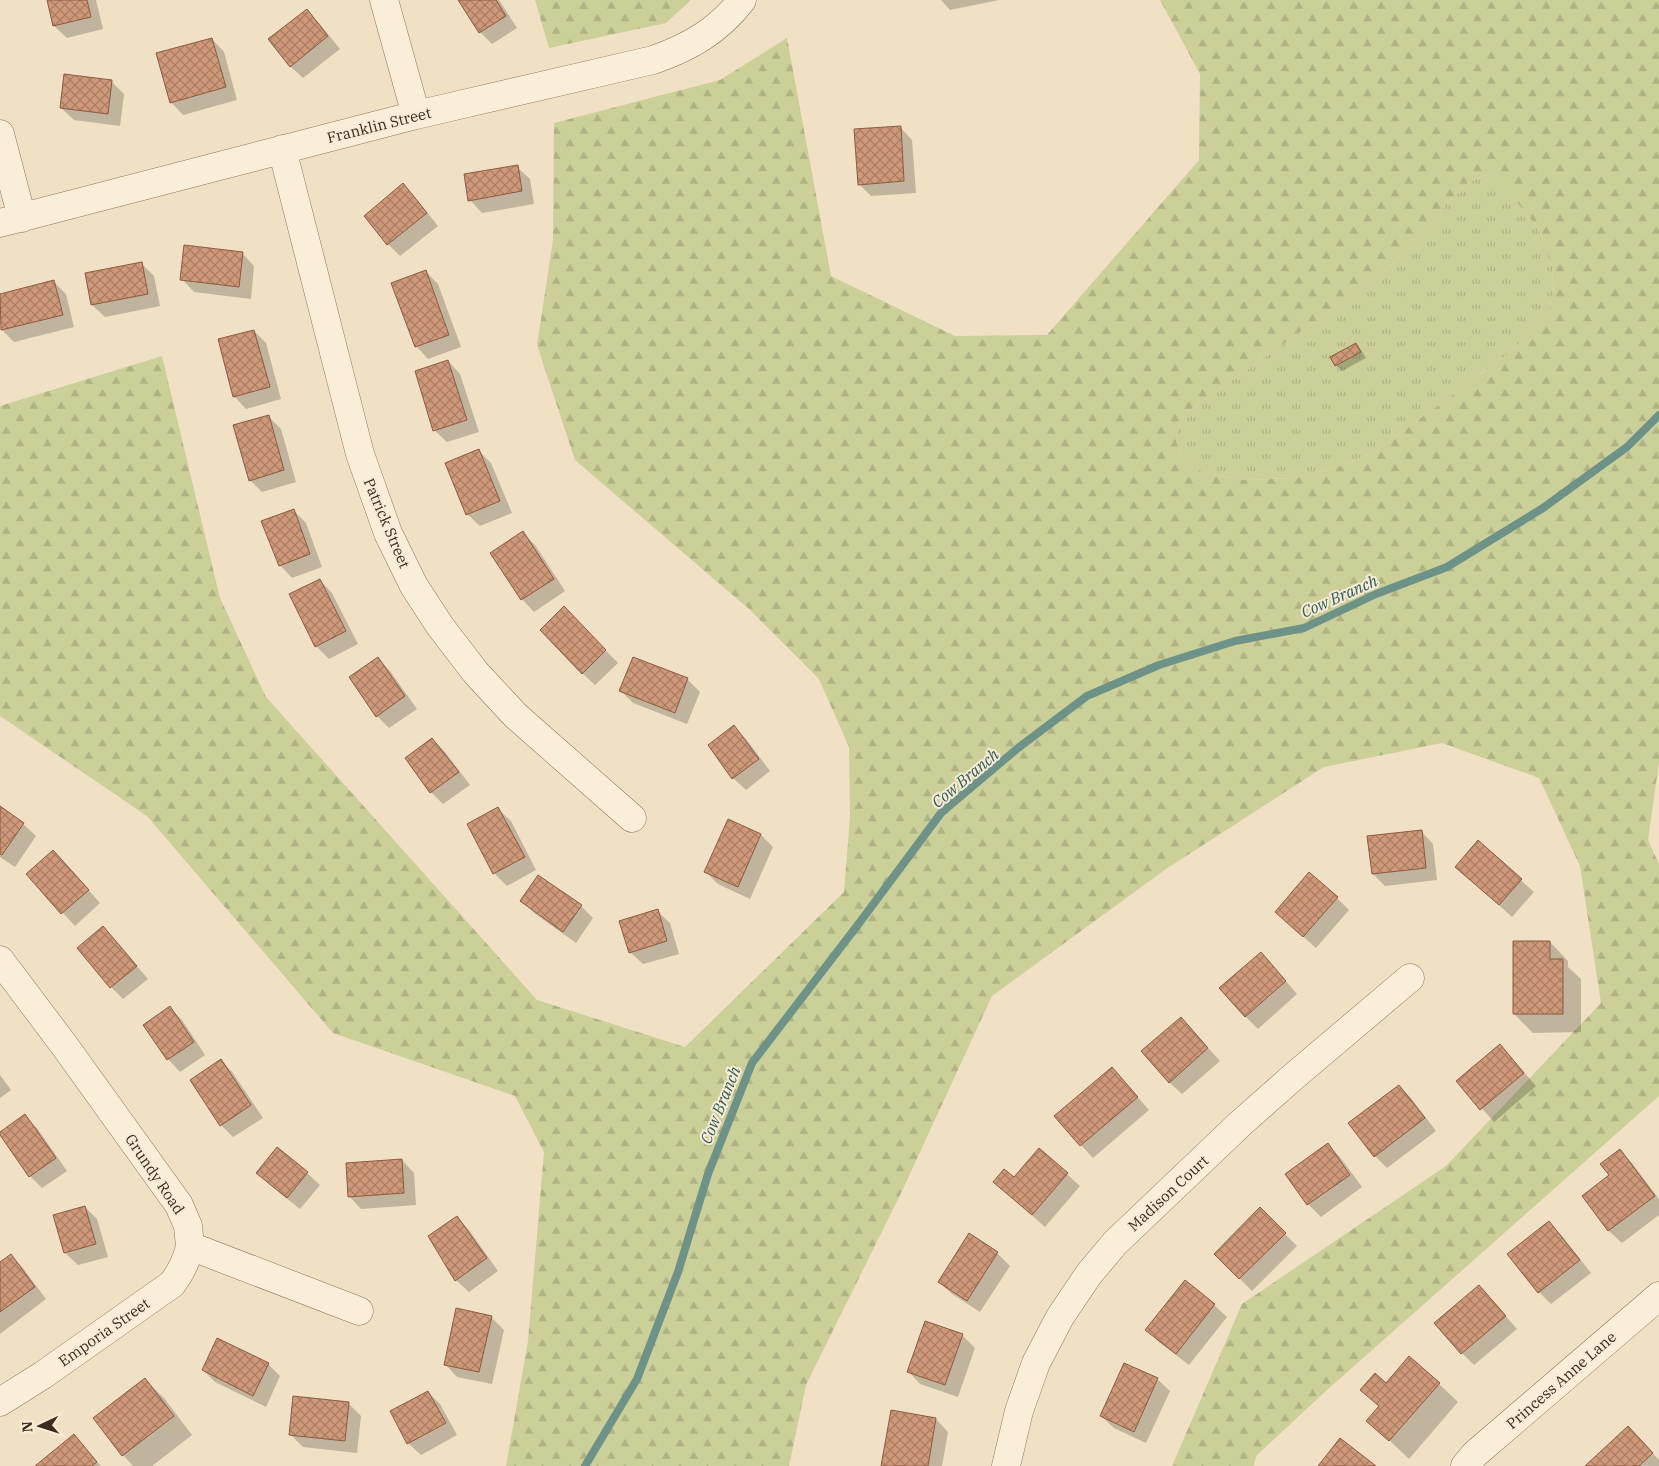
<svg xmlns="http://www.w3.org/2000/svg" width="1659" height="1466" viewBox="0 0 1659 1466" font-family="'IBM Plex Serif',serif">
	<defs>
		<pattern id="grass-tufts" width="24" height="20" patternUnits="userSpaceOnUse" patternTransform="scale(1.25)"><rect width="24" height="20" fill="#cbcf98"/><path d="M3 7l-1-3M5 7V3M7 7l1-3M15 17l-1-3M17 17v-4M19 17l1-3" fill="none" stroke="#afb283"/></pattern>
		<pattern id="forest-firs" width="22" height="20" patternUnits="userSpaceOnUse" patternTransform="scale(1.25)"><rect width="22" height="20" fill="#cbcf98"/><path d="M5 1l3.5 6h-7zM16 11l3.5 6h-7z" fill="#afb283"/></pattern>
		<pattern id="building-cross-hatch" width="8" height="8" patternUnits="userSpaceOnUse" patternTransform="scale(1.25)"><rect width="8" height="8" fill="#cf9979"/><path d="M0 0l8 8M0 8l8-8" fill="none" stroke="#a97d63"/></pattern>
	</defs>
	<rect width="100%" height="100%" fill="#f0e1c5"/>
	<path fill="url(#grass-tufts)" d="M 1485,175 L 1498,178 L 1539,229 L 1552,267 L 1554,295 L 1547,314 L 1512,351 L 1376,451 L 1340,466 L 1295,478 L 1246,480 L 1211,475 L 1192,467 L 1181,455 L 1176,441 L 1178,423 L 1186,413 L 1380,275 L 1423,236 L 1446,204 L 1469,182 Z"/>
	<path fill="url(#forest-firs)" fill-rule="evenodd" d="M 535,0 L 691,0 L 666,23 L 549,48 Z
		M 1160,0 L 1659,0 L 1659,762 L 1648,840 L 1659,864 L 1659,1096 L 1327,1390 L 1256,1456 L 1254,1466 L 1172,1466 L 1242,1304 L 1446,1166 L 1601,1003 L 1580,866 L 1539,778 L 1442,743 L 1324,767 L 1166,869 L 992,996 L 903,1189 L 806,1385 L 789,1466 L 506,1466 L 528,1341 L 544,1152 L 515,1096 L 333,1033 L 147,816 L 0,716 L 0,406 L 162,356 L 220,598 L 266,697 L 537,1000 L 685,1047 L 844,892 L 850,817 L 849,747 L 819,679 L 749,609 L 575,460 L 537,345 L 553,240 L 554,123 L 720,80 L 787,38 L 831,276 L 955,336 L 1047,335 L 1199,160 L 1200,74 ZM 1485,175 L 1498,179 L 1539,229 L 1552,267 L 1554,295 L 1547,314 L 1512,351 L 1376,451 L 1340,466 L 1295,478 L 1246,480 L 1211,475 L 1192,467 L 1181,455 L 1176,441 L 1178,423 L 1186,413 L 1380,275 L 1423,236 L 1446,204 L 1469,182 Z"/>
	<path fill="#0003" d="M 48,0 L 96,0 L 103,29 L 67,38 L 54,26 Z
		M 460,0 L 499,0 L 517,28 L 492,44 L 480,32 Z
		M 941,0 L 999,0 L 950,10 Z
		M 307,11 L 319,23 L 340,49 L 303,78 L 290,66 Z
		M 212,39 L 224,52 L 237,100 L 183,115 L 171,102 Z
		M 112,82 L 124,94 L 120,126 L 74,120 L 61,108 Z
		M 900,127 L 912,140 L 916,193 L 871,196 L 859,184 Z
		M 517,167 L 530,179 L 534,204 L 482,213 L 470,200 Z
		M 403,185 L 415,197 L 438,226 L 400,256 L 388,244 Z
		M 242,253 L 254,266 L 251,299 L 194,292 L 182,279 Z
		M 141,263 L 154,276 L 160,306 L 105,317 L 92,305 L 86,274 Z
		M 425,271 L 438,284 L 461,347 L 428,359 L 416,346 Z
		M 53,281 L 66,294 L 74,327 L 14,342 L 2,330 L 0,322 L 0,295 Z
		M 254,331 L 266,343 L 281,399 L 246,409 L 234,396 Z
		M 1356,344 L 1361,350 L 1366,358 L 1342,371 L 1336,365 L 1332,357 Z
		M 448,361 L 460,374 L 479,432 L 447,442 L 434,430 Z
		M 268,416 L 281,429 L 296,482 L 262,492 L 250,480 Z
		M 479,451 L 491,463 L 512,513 L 480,526 L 467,514 Z
		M 293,510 L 306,523 L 322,567 L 292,578 L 280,565 Z
		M 523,533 L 535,545 L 565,591 L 534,612 L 522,599 L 492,553 Z
		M 320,580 L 332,593 L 358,644 L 329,659 L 316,646 Z
		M 564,608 L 618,663 L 595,685 L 582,673 Z
		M 378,658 L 390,671 L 417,709 L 389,728 L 377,716 Z
		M 687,679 L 700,692 L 687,724 L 633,703 L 621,691 Z
		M 734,727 L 746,739 L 770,771 L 746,790 L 733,778 Z
		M 432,739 L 445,752 L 470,785 L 443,804 L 431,792 Z
		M 0,807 L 23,824 L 36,836 L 15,867 L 0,857 Z
		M 498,809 L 511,821 L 536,870 L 507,886 L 494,873 L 468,825 Z
		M 1421,831 L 1433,844 L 1437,880 L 1385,886 L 1373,874 Z
		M 761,835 L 773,847 L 750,899 L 718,884 L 706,872 Z
		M 1478,842 L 1534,892 L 1512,917 L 1457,867 Z
		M 65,864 L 100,903 L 75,926 L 27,874 Z
		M 1337,898 L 1349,910 L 1316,948 L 1276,912 Z
		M 522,901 L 581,906 L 593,918 L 576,943 L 534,913 Z
		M 657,911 L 670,923 L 679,954 L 643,964 L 630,952 Z
		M 103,927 L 148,979 L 123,999 L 111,987 Z
		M 1550,942 L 1568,961 L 1568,967 L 1581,979 L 1581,1032 L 1533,1033 L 1514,1014 Z
		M 1273,966 L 1297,994 L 1258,1029 L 1245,1016 Z
		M 170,1008 L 182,1020 L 205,1055 L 180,1072 L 168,1059 L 144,1025 Z
		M 1181,1018 L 1220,1061 L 1182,1094 L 1169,1082 Z
		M 1500,1045 L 1536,1086 L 1494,1122 L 1458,1081 Z
		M 221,1060 L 233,1073 L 263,1118 L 233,1137 L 221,1125 Z
		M 1112,1068 L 1149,1110 L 1093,1158 L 1081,1145 Z
		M 0,1075 L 11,1090 L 0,1098 Z
		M 1399,1086 L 1411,1098 L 1436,1131 L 1387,1168 L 1375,1156 Z
		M 25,1116 L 37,1128 L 67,1171 L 42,1188 L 30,1176 Z
		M 1328,1145 L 1340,1157 L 1362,1187 L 1321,1217 L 1308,1204 L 1287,1174 Z
		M 278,1148 L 307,1173 L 320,1185 L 300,1209 L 270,1185 L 258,1173 Z
		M 1039,1149 L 1080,1186 L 1045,1227 L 995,1182 L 1014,1179 Z
		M 1620,1150 L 1632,1163 L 1659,1199 L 1659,1215 L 1622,1243 L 1609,1231 L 1584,1196 L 1610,1175 Z
		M 402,1160 L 414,1173 L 416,1205 L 361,1209 L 349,1196 Z
		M 85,1207 L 97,1219 L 108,1257 L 78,1265 L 65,1253 L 55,1216 Z
		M 1260,1209 L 1297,1246 L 1252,1291 L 1215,1254 Z
		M 457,1217 L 469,1230 L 498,1271 L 469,1292 L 456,1280 Z
		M 1549,1222 L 1561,1235 L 1591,1273 L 1551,1304 L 1539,1292 Z
		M 969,1235 L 997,1253 L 1010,1266 L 980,1312 L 952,1294 L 939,1282 Z
		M 11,1255 L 23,1268 L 46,1299 L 0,1334 L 0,1263 Z
		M 1185,1282 L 1214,1305 L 1227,1317 L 1189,1365 L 1159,1342 L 1147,1330 Z
		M 1479,1286 L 1517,1329 L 1474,1365 L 1462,1353 Z
		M 491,1317 L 504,1330 L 492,1384 L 457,1377 L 445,1364 Z
		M 925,1322 L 963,1336 L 975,1348 L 958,1397 L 920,1384 L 908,1371 Z
		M 268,1364 L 280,1376 L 266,1407 L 215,1382 L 203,1370 Z
		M 1157,1379 L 1170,1391 L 1146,1443 L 1114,1428 L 1101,1416 Z
		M 145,1380 L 164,1398 L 192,1435 L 152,1466 L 133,1466 L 123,1455 Z
		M 1386,1384 L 1439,1384 L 1458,1402 L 1409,1459 L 1368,1420 L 1379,1407 L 1362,1390 Z
		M 428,1392 L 440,1404 L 457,1435 L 421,1455 L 408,1443 Z
		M 348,1403 L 361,1416 L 357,1453 L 303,1447 L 290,1434 Z
		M 936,1419 L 948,1432 L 942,1466 L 882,1466 Z
		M 74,1436 L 101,1466 L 37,1466 Z
		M 1640,1440 L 1659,1460 L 1659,1466 L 1586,1466 Z"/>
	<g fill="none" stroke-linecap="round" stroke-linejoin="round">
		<path stroke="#6d9287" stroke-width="8" d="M 585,1466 L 637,1379 L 678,1272 L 708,1174 L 752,1063 L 860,922 L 941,813 L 1018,748 L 1087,696 L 1159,665 L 1235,641 L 1304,628 L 1376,594 L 1447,567 L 1543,508 L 1627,447 L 1659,415"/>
	</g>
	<path fill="url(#building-cross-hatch)" stroke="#8c5a3f" d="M 47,0 L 87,0 L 91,17 L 53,26 Z
		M 458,0 L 496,0 L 506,16 L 479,33 Z
		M 307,9 L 328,36 L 290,67 L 268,39 Z
		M 212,38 L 226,87 L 170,103 L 156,53 Z
		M 64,74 L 112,80 L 108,114 L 60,108 Z
		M 901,126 L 904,181 L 858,185 L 854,129 Z
		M 518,165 L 522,191 L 468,201 L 464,174 Z
		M 403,183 L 427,213 L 387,245 L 364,216 Z
		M 184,245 L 243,252 L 239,287 L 180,280 Z
		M 142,262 L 148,294 L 91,305 L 85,273 Z
		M 426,270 L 449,335 L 415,347 L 391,283 Z
		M 54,280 L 63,315 L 1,330 L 0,294 Z
		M 254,330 L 270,387 L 233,397 L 218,339 Z
		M 1356,343 L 1361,352 L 1335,366 L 1330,357 Z
		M 448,360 L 467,420 L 433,431 L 415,371 Z
		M 269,415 L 284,470 L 249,481 L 233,425 Z
		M 479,449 L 500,501 L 466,515 L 445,463 Z
		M 294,509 L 310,554 L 279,566 L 261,521 Z
		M 523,531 L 554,579 L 521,600 L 490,553 Z
		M 320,579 L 346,631 L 315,647 L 289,594 Z
		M 564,606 L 606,650 L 582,674 L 540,630 Z
		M 378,657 L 405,696 L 376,717 L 349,677 Z
		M 633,657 L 688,678 L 675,713 L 619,691 Z
		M 734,725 L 759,759 L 732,779 L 708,745 Z
		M 432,738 L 459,772 L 430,793 L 405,758 Z
		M 0,806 L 24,823 L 2,855 L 0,854 Z
		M 498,807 L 525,857 L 493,874 L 467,824 Z
		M 728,819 L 761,834 L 738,887 L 704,872 Z
		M 1422,830 L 1426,868 L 1372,874 L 1367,836 Z
		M 1478,840 L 1522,879 L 1499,905 L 1455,867 Z
		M 53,850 L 89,890 L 61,914 L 26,874 Z
		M 1309,872 L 1338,897 L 1303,937 L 1275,912 Z
		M 538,875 L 582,905 L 563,932 L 520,901 Z
		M 658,909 L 667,941 L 629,953 L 619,921 Z
		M 103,926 L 137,966 L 110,988 L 77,948 Z
		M 1513,941 L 1550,941 L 1550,959 L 1563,959 L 1563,1014 L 1513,1014 Z
		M 1261,952 L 1286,981 L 1245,1017 L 1219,988 Z
		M 170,1006 L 194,1042 L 167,1060 L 143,1025 Z
		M 1181,1017 L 1208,1048 L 1169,1083 L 1141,1051 Z
		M 1500,1044 L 1524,1073 L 1480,1110 L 1456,1081 Z
		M 221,1059 L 251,1105 L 220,1126 L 190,1080 Z
		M 1112,1067 L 1138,1097 L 1080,1146 L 1054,1116 Z
		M 1399,1085 L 1425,1118 L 1374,1157 L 1348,1123 Z
		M 25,1114 L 56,1158 L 29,1177 L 0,1135 L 0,1132 Z
		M 1328,1143 L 1350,1175 L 1307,1205 L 1285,1174 Z
		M 277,1147 L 308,1172 L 287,1198 L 256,1173 Z
		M 1039,1148 L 1068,1173 L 1032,1215 L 993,1182 L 1004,1169 L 1014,1177 Z
		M 1620,1149 L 1655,1196 L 1608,1231 L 1582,1196 L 1609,1175 L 1600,1164 Z
		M 402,1159 L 404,1193 L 348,1197 L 346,1163 Z
		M 85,1206 L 96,1244 L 64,1253 L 53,1215 Z
		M 1260,1207 L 1286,1233 L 1239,1279 L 1214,1254 Z
		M 457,1216 L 487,1258 L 455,1281 L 428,1236 Z
		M 1549,1221 L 1580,1260 L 1538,1293 L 1507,1254 Z
		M 969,1233 L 998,1252 L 967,1301 L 938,1282 Z
		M 11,1254 L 35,1287 L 0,1312 L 0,1262 Z
		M 1185,1280 L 1215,1304 L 1176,1354 L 1145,1330 Z
		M 1479,1285 L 1506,1316 L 1461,1354 L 1434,1323 Z
		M 456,1308 L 492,1316 L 479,1372 L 444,1365 Z
		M 925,1321 L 963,1334 L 945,1385 L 907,1372 Z
		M 217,1338 L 269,1363 L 253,1396 L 202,1370 Z
		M 1409,1356 L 1440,1383 L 1389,1441 L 1366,1421 L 1379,1406 L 1360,1390 L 1375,1373 L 1386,1383 Z
		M 1124,1363 L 1158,1378 L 1134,1432 L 1100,1416 Z
		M 145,1378 L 174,1416 L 122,1456 L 93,1418 Z
		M 428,1391 L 446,1423 L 407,1444 L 390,1411 Z
		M 293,1396 L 349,1402 L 345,1441 L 289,1435 Z
		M 891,1410 L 936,1418 L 928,1466 L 881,1466 Z
		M 1628,1426 L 1653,1453 L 1639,1466 L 1585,1466 Z
		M 74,1434 L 97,1462 L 92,1466 L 35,1466 Z
		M 1340,1438 L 1376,1466 L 1318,1466 Z"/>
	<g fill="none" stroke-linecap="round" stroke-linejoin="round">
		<defs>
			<path id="minor" d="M 384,0 L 416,115
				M 0,134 L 22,218
				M 282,149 L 360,454 L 388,533 L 414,586 L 440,626 L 476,673 L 516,716 L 632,818
				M 0,223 L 416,115 L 653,60 C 690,47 718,31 742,0
				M 0,960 L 64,1045 L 179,1205 L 188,1226 L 190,1246 L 359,1311
				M 0,1402 L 43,1375 L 172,1284 C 181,1272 187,1261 190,1246
				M 1006,1466 L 1019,1411 L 1036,1363 L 1060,1317 L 1089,1274 L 1115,1243 L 1241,1123 L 1293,1077 L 1410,978
				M 1465,1466 L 1475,1454 L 1659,1296"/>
		</defs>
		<use href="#minor" stroke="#8b725a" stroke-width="29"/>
		<use href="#minor" stroke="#faeed8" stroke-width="28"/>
	</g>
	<g text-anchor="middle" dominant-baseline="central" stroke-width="4" stroke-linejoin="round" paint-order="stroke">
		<g font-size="15" fill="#3b2b1e" stroke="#f7ebd5">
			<text transform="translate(379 125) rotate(-14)">Franklin Street</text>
			<text transform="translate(387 523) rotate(67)">Patrick Street</text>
			<text transform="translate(155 1174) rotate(56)">Grundy Road</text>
			<text transform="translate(1168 1193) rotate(-43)">Madison Court</text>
			<text transform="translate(104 1332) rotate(-35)">Emporia Street</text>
			<text transform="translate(1561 1380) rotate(-41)">Princess Anne Lane</text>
		</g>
		<g font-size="16" font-style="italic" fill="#2d5b56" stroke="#f7ebd5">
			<text transform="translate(1339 596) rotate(-24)">Cow Branch</text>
			<text transform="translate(965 778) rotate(-40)">Cow Branch</text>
			<text transform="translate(720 1105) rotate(-68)">Cow Branch</text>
		</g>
	</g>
	<g transform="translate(40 1426) rotate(266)" stroke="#f7ebd5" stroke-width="4" paint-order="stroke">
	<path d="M0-4L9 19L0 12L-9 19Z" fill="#3b2b1e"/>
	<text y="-8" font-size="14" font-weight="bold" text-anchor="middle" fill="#3b2b1e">N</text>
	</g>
</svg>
